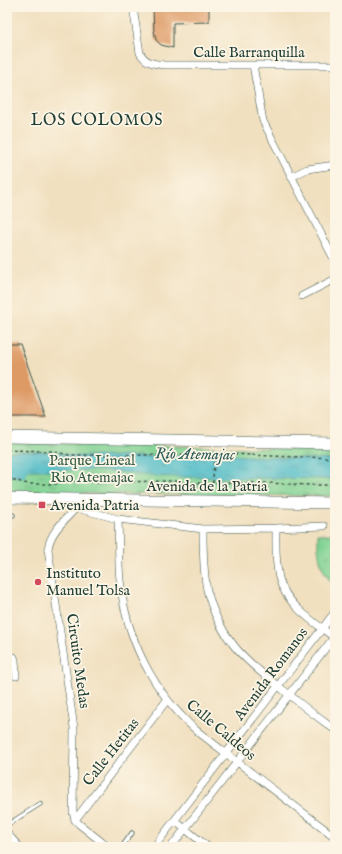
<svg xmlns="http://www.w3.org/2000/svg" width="342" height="854" viewBox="0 0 342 854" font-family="'IM FELL English',serif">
	<defs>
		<pattern id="grass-tufts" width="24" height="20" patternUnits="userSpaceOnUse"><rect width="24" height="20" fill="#7fd192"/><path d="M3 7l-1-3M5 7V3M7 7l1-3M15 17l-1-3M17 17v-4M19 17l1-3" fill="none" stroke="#67ab78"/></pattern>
		<pattern id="water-ripples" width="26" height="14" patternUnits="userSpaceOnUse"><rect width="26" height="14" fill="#4ebbc7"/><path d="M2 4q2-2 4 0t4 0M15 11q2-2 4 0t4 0" fill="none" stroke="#4099a2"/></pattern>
	</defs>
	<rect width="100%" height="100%" fill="#fcf5e5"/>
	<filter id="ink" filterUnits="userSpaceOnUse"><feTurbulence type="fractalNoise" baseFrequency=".025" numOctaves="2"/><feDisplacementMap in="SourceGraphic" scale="8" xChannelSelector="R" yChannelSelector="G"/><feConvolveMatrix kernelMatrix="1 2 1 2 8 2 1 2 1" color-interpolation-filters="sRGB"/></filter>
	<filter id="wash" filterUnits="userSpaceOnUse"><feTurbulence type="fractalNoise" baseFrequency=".012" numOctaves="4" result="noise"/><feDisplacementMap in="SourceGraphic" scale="16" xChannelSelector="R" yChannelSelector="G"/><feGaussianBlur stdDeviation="0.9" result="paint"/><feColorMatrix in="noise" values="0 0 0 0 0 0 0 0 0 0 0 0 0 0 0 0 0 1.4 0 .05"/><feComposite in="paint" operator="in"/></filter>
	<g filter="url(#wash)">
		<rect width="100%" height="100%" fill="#f1e0c0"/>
		<path fill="url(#grass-tufts)" stroke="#4f8763" d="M 7,442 L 335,450 L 335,496 L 115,494 L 7,491 Z
			M 318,534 L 335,534 L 335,586 C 320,572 317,553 318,534 Z"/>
		<path fill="url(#water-ripples)" stroke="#367c7e" d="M 21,451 L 52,452 L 73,456 L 168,457 L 205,454 L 335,460 L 335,479 L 183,477 L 150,476 L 120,472 L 91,470 L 27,470 L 25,478 L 7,475 L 7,452 Z"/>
		<g id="blocks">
			<path fill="#de9a65" d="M 153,7 L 209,8 L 209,22 L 173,23 L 173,48 L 161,45 L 156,40 L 154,31 Z
				M 7,344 L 20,344 L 46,417 L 7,417 Z"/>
		</g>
	</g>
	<g filter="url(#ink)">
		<use href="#blocks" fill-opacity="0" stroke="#3e5549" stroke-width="1"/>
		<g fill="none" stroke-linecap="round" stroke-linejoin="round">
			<defs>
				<path id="service" d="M 7,515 L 13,515
					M 7,825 L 40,804
					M 122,847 L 132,833"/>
				<path id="minor" d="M 133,7 L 140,53 C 146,63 152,63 164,65 L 335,65
					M 253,65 L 263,121 L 335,261
					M 291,177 L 307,169 L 335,165
					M 302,296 L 335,279
					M 76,508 C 65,520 50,532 48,549 L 74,728 L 73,812 L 75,820 L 79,824 L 108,847
					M 76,508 L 118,519 L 203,529 L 276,528 L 324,526
					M 118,519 C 119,539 118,560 120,580 C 126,639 153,692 197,731 L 335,837
					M 276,528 C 276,545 275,562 279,578 C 286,605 314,622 335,638
					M 203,529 C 203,549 203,570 207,590 C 219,638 244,660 282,689 C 299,703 317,717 335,730
					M 7,656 L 14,657 L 15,660 L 16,676
					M 75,820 L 167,700
					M 175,821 L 208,847
					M 154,847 L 335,612
					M 171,847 L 335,636"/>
				<path id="secondary" d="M 7,835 L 18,847"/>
				<path id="primary" d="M 7,437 L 335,443
					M 7,498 L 335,503"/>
			</defs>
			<use href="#service" stroke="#3e5549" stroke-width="5"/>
			<use href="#minor" stroke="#3e5549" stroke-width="8"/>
			<use href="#secondary" stroke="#3e5549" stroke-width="10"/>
			<use href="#primary" stroke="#3e5549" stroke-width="12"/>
			<path stroke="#3e5549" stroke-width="1.5" stroke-dasharray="3 3" stroke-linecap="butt" d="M 7,450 L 51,451 L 69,455 L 169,455 L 215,453 L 270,456 L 335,458
				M 7,478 L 28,484 L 55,484 L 67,481 L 94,482 L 174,481 L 199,483 L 267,483 L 310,485 L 335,485
				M 213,483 L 214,453"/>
			<use href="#service" stroke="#fff" stroke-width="3.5"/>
			<use href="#minor" stroke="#fff" stroke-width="7"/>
			<use href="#secondary" stroke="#fff" stroke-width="9"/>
			<use href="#primary" stroke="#fff" stroke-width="11"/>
		</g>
	</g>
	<g fill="#d1495b" stroke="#fcf5e5" stroke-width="1.5">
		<rect x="38" y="501" width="8" height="8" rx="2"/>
		<circle cx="38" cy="582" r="4"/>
	</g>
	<g text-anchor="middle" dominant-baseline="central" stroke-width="3.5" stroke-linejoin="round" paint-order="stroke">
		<g font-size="15" fill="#1f3d34" stroke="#fcf5e5">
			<text x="249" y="52">Calle Barranquilla</text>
			<text x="207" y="486">Avenida de la Patria</text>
			<text transform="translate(78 661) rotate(82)">Circuito Medas</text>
			<text transform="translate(271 674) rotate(-53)">Avenida Romanos</text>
			<text transform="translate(221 730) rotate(40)">Calle Caldeos</text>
			<text transform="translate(111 752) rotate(-52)">Calle Hetitas</text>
		</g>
		<g font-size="15" fill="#325b47" stroke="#fcf5e5">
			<text x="92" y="460">Parque Lineal<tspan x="92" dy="17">Rio Atemajac</tspan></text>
		</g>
		<g font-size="15" fill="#1f3d34" stroke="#fcf5e5" text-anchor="start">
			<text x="50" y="505">Avenida Patria</text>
			<text x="46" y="573">Instituto<tspan x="46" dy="17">Manuel Tolsa</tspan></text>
		</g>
		<g font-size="16" letter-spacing="1" fill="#1f3d34" stroke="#fcf5e5">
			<text x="97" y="121">LOS COLOMOS</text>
		</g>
		<g font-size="16" font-style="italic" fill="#2b5c59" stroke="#fcf5e5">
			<text transform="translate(195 455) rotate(1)">Río Atemajac</text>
		</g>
	</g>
	<rect width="342" height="854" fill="none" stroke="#fcf5e5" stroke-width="24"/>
</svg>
